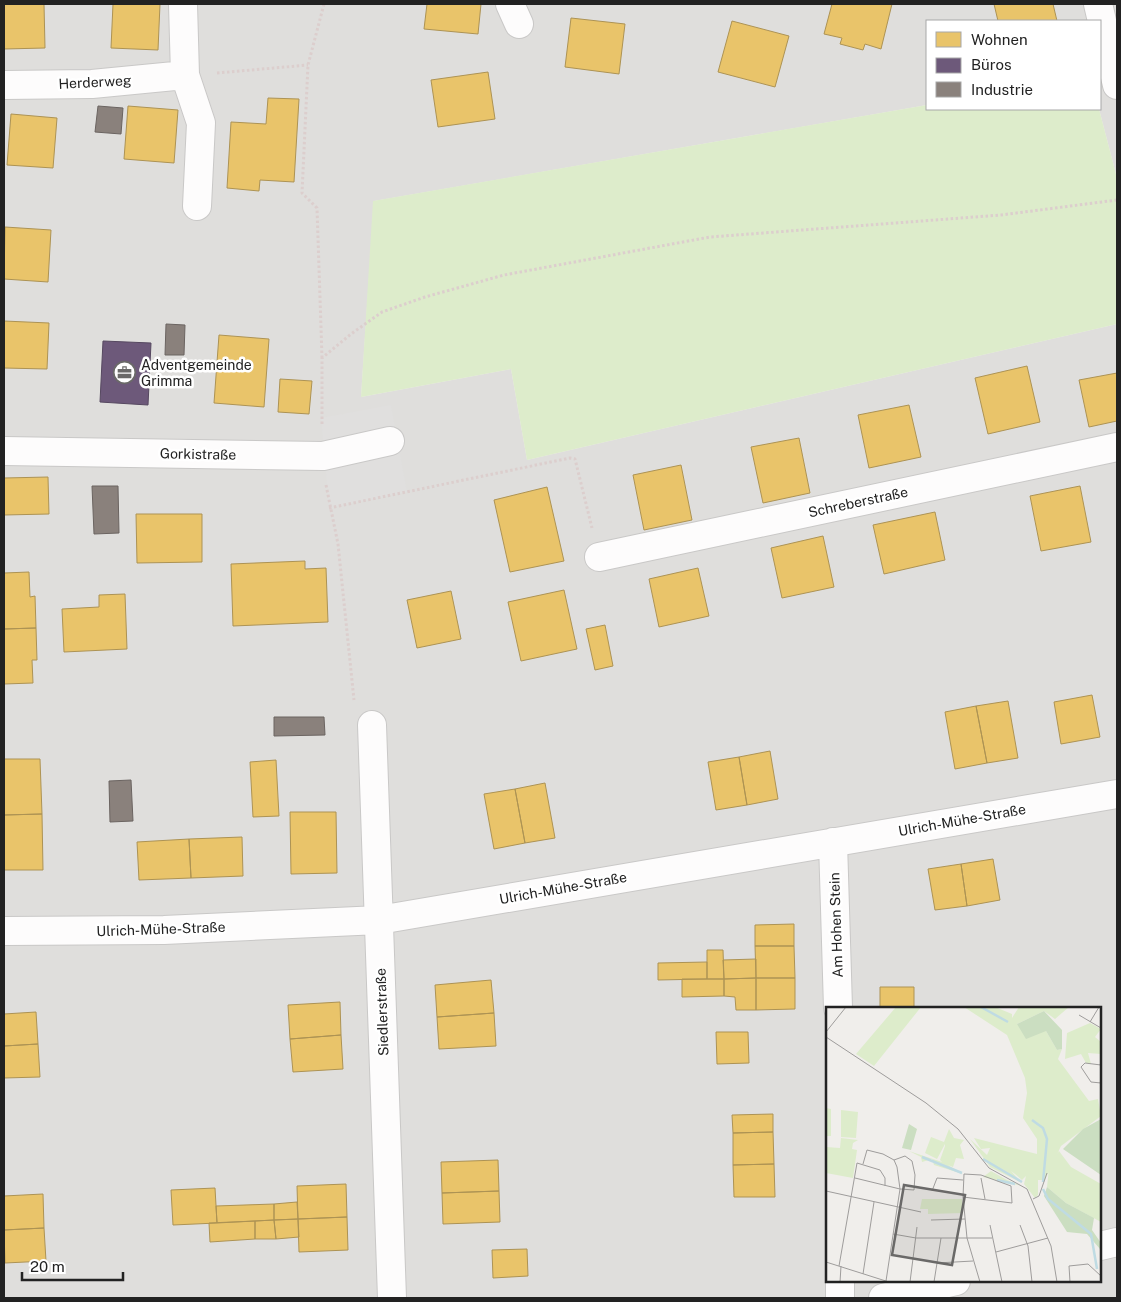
<svg xmlns="http://www.w3.org/2000/svg" width="1121" height="1302" viewBox="0 0 1121 1302" font-family="'Public Sans',sans-serif">
	<rect width="100%" height="100%" fill="#f0eeeb"/>
	<path fill="#dfdedc" fill-rule="evenodd" d="M 4,4 L 1117,4 L 1117,178 L 1099,109 L 1100,21 L 927,21 L 927,105 L 374,201 L 361,397 L 511,369 L 527,460 L 1117,324 L 1117,1298 L 4,1298 ZM 827,1008 L 1100,1008 L 1100,1281 L 827,1281 Z"/>
	<path fill="#ddeccb" d="M 927,105 L 927,109 L 1099,109 L 1117,178 L 1117,324 L 527,460 L 511,369 L 361,397 L 373,201 Z"/>
	<path fill="#e0dfde" d="M 391,405 L 407,492 L 329,508 L 321,418 Z"/>
	<path fill="#e9c46a" stroke="#ad9354" d="M 4,4 L 44,4 L 45,48 L 4,49 Z
		M 113,4 L 160,4 L 158,50 L 111,48 Z
		M 427,4 L 481,4 L 478,34 L 424,29 Z
		M 832,4 L 892,4 L 881,49 L 865,44 L 863,50 L 840,44 L 842,38 L 824,34 Z
		M 994,4 L 1053,4 L 1057,21 L 998,21 Z
		M 571,18 L 625,24 L 619,74 L 565,67 Z
		M 732,21 L 789,36 L 775,87 L 718,72 Z
		M 488,72 L 495,119 L 438,127 L 431,80 Z
		M 268,98 L 299,99 L 294,182 L 260,180 L 259,191 L 227,188 L 231,122 L 266,124 Z
		M 128,106 L 178,110 L 174,163 L 124,159 Z
		M 11,114 L 57,118 L 53,168 L 7,165 Z
		M 5,227 L 51,230 L 48,282 L 4,279 Z
		M 4,321 L 49,323 L 47,369 L 4,368 Z
		M 219,335 L 269,339 L 264,407 L 214,403 Z
		M 1027,366 L 1040,422 L 988,434 L 975,378 Z
		M 1117,373 L 1117,421 L 1089,427 L 1079,380 Z
		M 280,379 L 312,381 L 309,414 L 278,412 Z
		M 909,405 L 921,457 L 869,468 L 858,415 Z
		M 799,438 L 810,493 L 763,503 L 751,447 Z
		M 681,465 L 692,520 L 644,530 L 633,475 Z
		M 48,477 L 49,514 L 4,515 L 4,478 Z
		M 1080,486 L 1091,542 L 1041,551 L 1030,496 Z
		M 547,487 L 564,561 L 510,572 L 494,500 Z
		M 935,512 L 945,560 L 884,574 L 873,525 Z
		M 136,514 L 202,514 L 202,562 L 137,563 Z
		M 823,536 L 834,587 L 782,598 L 771,548 Z
		M 305,561 L 305,569 L 326,568 L 328,622 L 233,626 L 231,564 Z
		M 698,568 L 709,616 L 659,627 L 649,579 Z
		M 29,572 L 30,597 L 35,596 L 36,628 L 4,629 L 4,573 Z
		M 564,590 L 577,649 L 521,661 L 508,602 Z
		M 451,591 L 461,639 L 417,648 L 407,600 Z
		M 125,594 L 127,649 L 64,652 L 62,609 L 99,607 L 99,595 Z
		M 605,625 L 613,666 L 595,670 L 586,629 Z
		M 36,628 L 37,660 L 32,660 L 33,683 L 4,684 L 4,629 Z
		M 1092,695 L 1100,737 L 1061,744 L 1054,702 Z
		M 1008,701 L 1018,758 L 987,763 L 976,706 Z
		M 976,706 L 987,763 L 955,769 L 945,712 Z
		M 770,751 L 778,799 L 747,805 L 739,757 Z
		M 739,757 L 747,805 L 716,810 L 708,762 Z
		M 4,759 L 40,759 L 42,814 L 4,815 Z
		M 276,760 L 279,816 L 253,817 L 250,762 Z
		M 545,783 L 555,838 L 525,843 L 515,789 Z
		M 515,789 L 525,843 L 494,849 L 484,794 Z
		M 290,812 L 336,812 L 337,873 L 291,874 Z
		M 42,814 L 43,870 L 4,870 L 4,815 Z
		M 242,837 L 243,876 L 191,878 L 189,839 Z
		M 189,839 L 191,878 L 139,880 L 137,842 Z
		M 993,859 L 1000,900 L 967,906 L 961,864 Z
		M 961,864 L 967,906 L 935,910 L 928,869 Z
		M 794,924 L 794,946 L 755,946 L 755,925 Z
		M 755,946 L 794,946 L 795,978 L 756,978 Z
		M 707,950 L 723,950 L 724,979 L 707,979 Z
		M 756,959 L 756,978 L 724,979 L 723,960 Z
		M 707,962 L 707,979 L 658,980 L 658,963 Z
		M 756,978 L 756,1010 L 736,1010 L 735,997 L 724,996 L 724,979 Z
		M 756,978 L 795,978 L 795,1009 L 756,1010 Z
		M 682,979 L 724,979 L 724,996 L 682,997 Z
		M 491,980 L 494,1013 L 437,1017 L 435,985 Z
		M 880,987 L 914,987 L 914,1008 L 880,1007 Z
		M 340,1002 L 341,1035 L 290,1039 L 288,1005 Z
		M 36,1012 L 38,1044 L 4,1046 L 4,1014 Z
		M 494,1013 L 496,1046 L 439,1049 L 437,1017 Z
		M 716,1032 L 748,1032 L 749,1063 L 717,1064 Z
		M 341,1035 L 343,1069 L 293,1072 L 290,1039 Z
		M 38,1044 L 40,1077 L 4,1078 L 4,1046 Z
		M 773,1114 L 773,1132 L 733,1133 L 732,1115 Z
		M 773,1132 L 774,1164 L 733,1165 L 733,1133 Z
		M 498,1160 L 499,1191 L 442,1193 L 441,1162 Z
		M 774,1164 L 775,1197 L 734,1197 L 733,1165 Z
		M 346,1184 L 347,1217 L 298,1219 L 297,1186 Z
		M 215,1188 L 217,1223 L 173,1225 L 171,1190 Z
		M 499,1191 L 500,1222 L 443,1224 L 442,1193 Z
		M 43,1194 L 44,1228 L 4,1230 L 4,1196 Z
		M 297,1202 L 298,1219 L 274,1220 L 274,1204 Z
		M 274,1204 L 274,1220 L 217,1223 L 216,1206 Z
		M 347,1217 L 348,1250 L 299,1252 L 298,1219 Z
		M 298,1219 L 299,1237 L 276,1239 L 274,1220 Z
		M 274,1220 L 276,1239 L 255,1239 L 255,1221 Z
		M 255,1221 L 255,1239 L 210,1242 L 209,1223 Z
		M 44,1228 L 46,1261 L 5,1263 L 4,1230 Z
		M 527,1249 L 528,1276 L 493,1278 L 492,1250 Z"/>
	<path fill="#6d597a" stroke="#564860" d="M 103,341 L 151,343 L 148,405 L 100,402 Z"/>
	<path fill="#8a817c" stroke="#6b6461" d="M 98,106 L 123,108 L 121,134 L 95,132 Z
		M 166,324 L 185,325 L 184,355 L 165,355 Z
		M 92,486 L 118,486 L 119,533 L 94,534 Z
		M 274,717 L 324,717 L 325,735 L 274,736 Z
		M 131,780 L 133,821 L 110,822 L 109,781 Z"/>
	<g fill="none" stroke-linecap="round" stroke-linejoin="round">
		<defs>
			<path id="street" d="M 510,4 L 519,24
				M 1098,4 L 1117,85
				M 185,75 L 201,123 L 197,206
				M 4,85 L 92,84 L 185,75 L 183,4
				M 4,451 L 323,456 L 390,441
				M 599,557 L 1117,447
				M 372,725 L 392,1298
				M 833,842 L 838,1008
				M 4,931 L 164,930 L 379,920 L 1117,794
				M 1100,1246 L 1117,1242
				M 840,1281 L 840,1298
				M 883,1298 L 956,1281"/>
		</defs>
		<use href="#street" stroke="#c9c8c7" stroke-width="30"/>
		<path stroke="#dccecd" stroke-width="3" stroke-dasharray="2.5 2.5" stroke-linecap="butt" d="M 217,73 L 308,65
			M 322,358 L 317,208 L 302,193 L 308,65 L 324,4
			M 322,424 L 322,358 L 351,334 L 382,312 L 425,297 L 504,275 L 710,237 L 1001,215 L 1117,200
			M 326,485 L 338,544 L 354,700
			M 329,508 L 570,458 L 575,459 L 592,528"/>
		<use href="#street" stroke="#fdfcfc" stroke-width="28"/>
	</g>
	<defs>
		<symbol id="office-ring" viewBox="-11 -11 22 22"><circle r="9.5" fill="#fff" stroke="#6a6968" stroke-width="1.5"/><path d="M-6-3h4V-5.5h4V-3h4V5H-6ZM-1-4.5V-3h2v-1.5ZM-6 0V1H6V0Z" fill="#6a6968"/></symbol>
	</defs>
	<g fill-rule="evenodd">
		<use href="#office-ring" x="112" y="360" width="25" height="25"/>
	</g>
	<g text-anchor="middle" dominant-baseline="central" stroke-width="5" stroke-linejoin="round" paint-order="stroke">
		<g font-size="14" fill="#222" stroke="#fff">
			<text transform="translate(95 82) rotate(-3)">Herderweg</text>
			<text transform="translate(198 454) rotate(1)">Gorkistraße</text>
			<text transform="translate(858 502) rotate(-12)">Schreberstraße</text>
			<text transform="translate(962 820) rotate(-10)">Ulrich-Mühe-Straße</text>
			<text transform="translate(563 888) rotate(-10)">Ulrich-Mühe-Straße</text>
			<text transform="translate(836 925) rotate(-92)">Am Hohen Stein</text>
			<text transform="translate(161 929) rotate(-2)">Ulrich-Mühe-Straße</text>
			<text transform="translate(382 1012) rotate(-92)">Siedlerstraße</text>
		</g>
		<g font-size="14" fill="#222" stroke="#fff" text-anchor="start">
			<text x="141" y="365">Adventgemeinde<tspan x="141" dy="16">Grimma</tspan></text>
		</g>
	</g>
	<g transform="translate(826 1007)">
		<rect width="275" height="275" fill="#f0eeeb"/>
		<path d="M 70,0 L 95,0 L 48,59 L 30,47 ZM 138,0 L 169,0 L 186,7 L 186,11 L 193,0 L 243,0 L 229,12 L 218,4 L 191,17 L 220,24 L 231,43 L 236,42 L 232,52 L 263,94 L 272,92 L 275,109 L 235,139 L 219,173 L 212,173 L 212,188 L 209,191 L 198,177 L 200,169 L 196,173 L 189,167 L 185,164 L 196,176 L 164,160 L 144,132 L 161,148 L 164,141 L 155,142 L 148,131 L 211,147 L 211,132 L 197,111 L 201,86 L 199,71 L 181,28 ZM 264,16 L 275,22 L 269,30 L 275,35 L 275,47 L 262,46 L 265,57 L 260,56 L 255,47 L 239,52 L 241,26 ZM 0,101 L 5,102 L 5,129 L 0,129 ZM 15,103 L 32,105 L 30,131 L 15,130 ZM 123,122 L 128,131 L 138,133 L 134,138 L 138,152 L 130,151 L 127,160 L 122,158 L 137,167 L 108,158 L 106,152 L 96,155 L 95,150 L 83,144 L 116,155 L 114,153 L 119,139 L 119,137 L 111,152 L 99,146 L 105,130 L 118,135 ZM 15,131 L 32,133 L 27,136 L 26,142 L 31,143 L 27,171 L 0,166 L 0,140 L 14,141 ZM 233,144 L 245,160 L 275,177 L 275,215 L 240,196 L 221,180 L 223,161 ZM 165,164 L 181,173 L 196,179 L 157,170 ZM 96,192 L 136,192 L 137,206 L 102,207 L 102,202 L 94,202 Z" fill="#ddeccb"/>
		<path d="M 218,4 L 236,23 L 236,42 L 231,43 L 220,24 L 200,32 L 191,17 ZM 275,112 L 275,168 L 237,142 L 257,122 ZM 83,117 L 91,122 L 85,143 L 76,141 ZM 221,180 L 240,196 L 268,211 L 266,223 L 275,236 L 275,268 L 274,242 L 261,227 L 241,225 L 218,189 Z" fill="#cbdec1"/>
		<path fill="none" stroke="#bfdbe3" stroke-width="2.5" d="M 155,0 L 182,15M 206,113 L 217,121 L 221,132 L 217,175M 96,150 L 136,166M 157,152 L 196,175M 171,173 L 189,177M 217,182 L 222,192 L 265,227 L 271,262"/>
		<path fill="none" stroke="#9e9c9b" stroke-width="1" d="M 253,8 L 275,21M 264,15 L 273,0M 0,25 L 20,0M 0,30 L 100,96 L 132,122 L 163,161 L 201,182 L 225,239 L 231,275M 275,58 L 259,56 L 255,60 L 265,75 L 275,76M 37,157 L 41,143 L 57,147 L 68,153 L 71,160 L 74,182 L 88,183 L 89,168 L 86,154 L 79,149 L 68,153M 29,171 L 74,182 L 60,274M 155,171 L 159,192M 0,184 L 95,205M 106,184 L 111,171 L 137,173M 137,190 L 186,196 L 185,179 L 155,168 L 138,167 L 137,190 L 141,231 L 154,275M 207,192 L 213,189 L 221,166M 105,213 L 139,212M 164,218 L 176,275M 194,218 L 202,239 L 206,275M 67,227 L 90,231 L 166,231M 170,245 L 222,231M 0,255 L 63,275M 111,256 L 147,254M 13,259 L 31,156 L 54,163 L 59,171 L 59,179M 37,267 L 48,195M 14,275 L 15,259M 84,275 L 91,220M 108,275 L 115,231M 173,275 L 222,275M 244,275 L 243,259 L 262,257 L 275,269"/>
		<path fill="#6a6968" fill-opacity="0.15" stroke="#6a6968" stroke-width="2.5" d="M 78,178 L 139,188 L 126,258 L 66,248 Z"/>
		<rect width="275" height="275" fill="none" stroke="#222" stroke-width="2.5"/>
	</g>
	<rect width="1121" height="1302" fill="none" stroke="#222222" stroke-width="10"/>
	<rect x="926" y="20" width="175" height="90" fill="#ffffff" stroke="#a7a7a7"/>
	<rect x="936" y="32" width="25" height="15" fill="#e9c46a" stroke="#a7a7a7"/>
	<text x="971" y="45" font-size="15" fill="#222222">Wohnen</text>
	<rect x="936" y="58" width="25" height="15" fill="#6d597a" stroke="#a7a7a7"/>
	<text x="971" y="70" font-size="15" fill="#222222">Büros</text>
	<rect x="936" y="82" width="25" height="15" fill="#8a817c" stroke="#a7a7a7"/>
	<text x="971" y="95" font-size="15" fill="#222222">Industrie</text>
	<path d="M22 1272v8h101v-8" fill="none" stroke="#222222" stroke-width="2.5"/>
	<text x="30" y="1272" font-size="15" fill="#222222" stroke="#ffffff" stroke-width="4" paint-order="stroke">20 m</text>
</svg>
